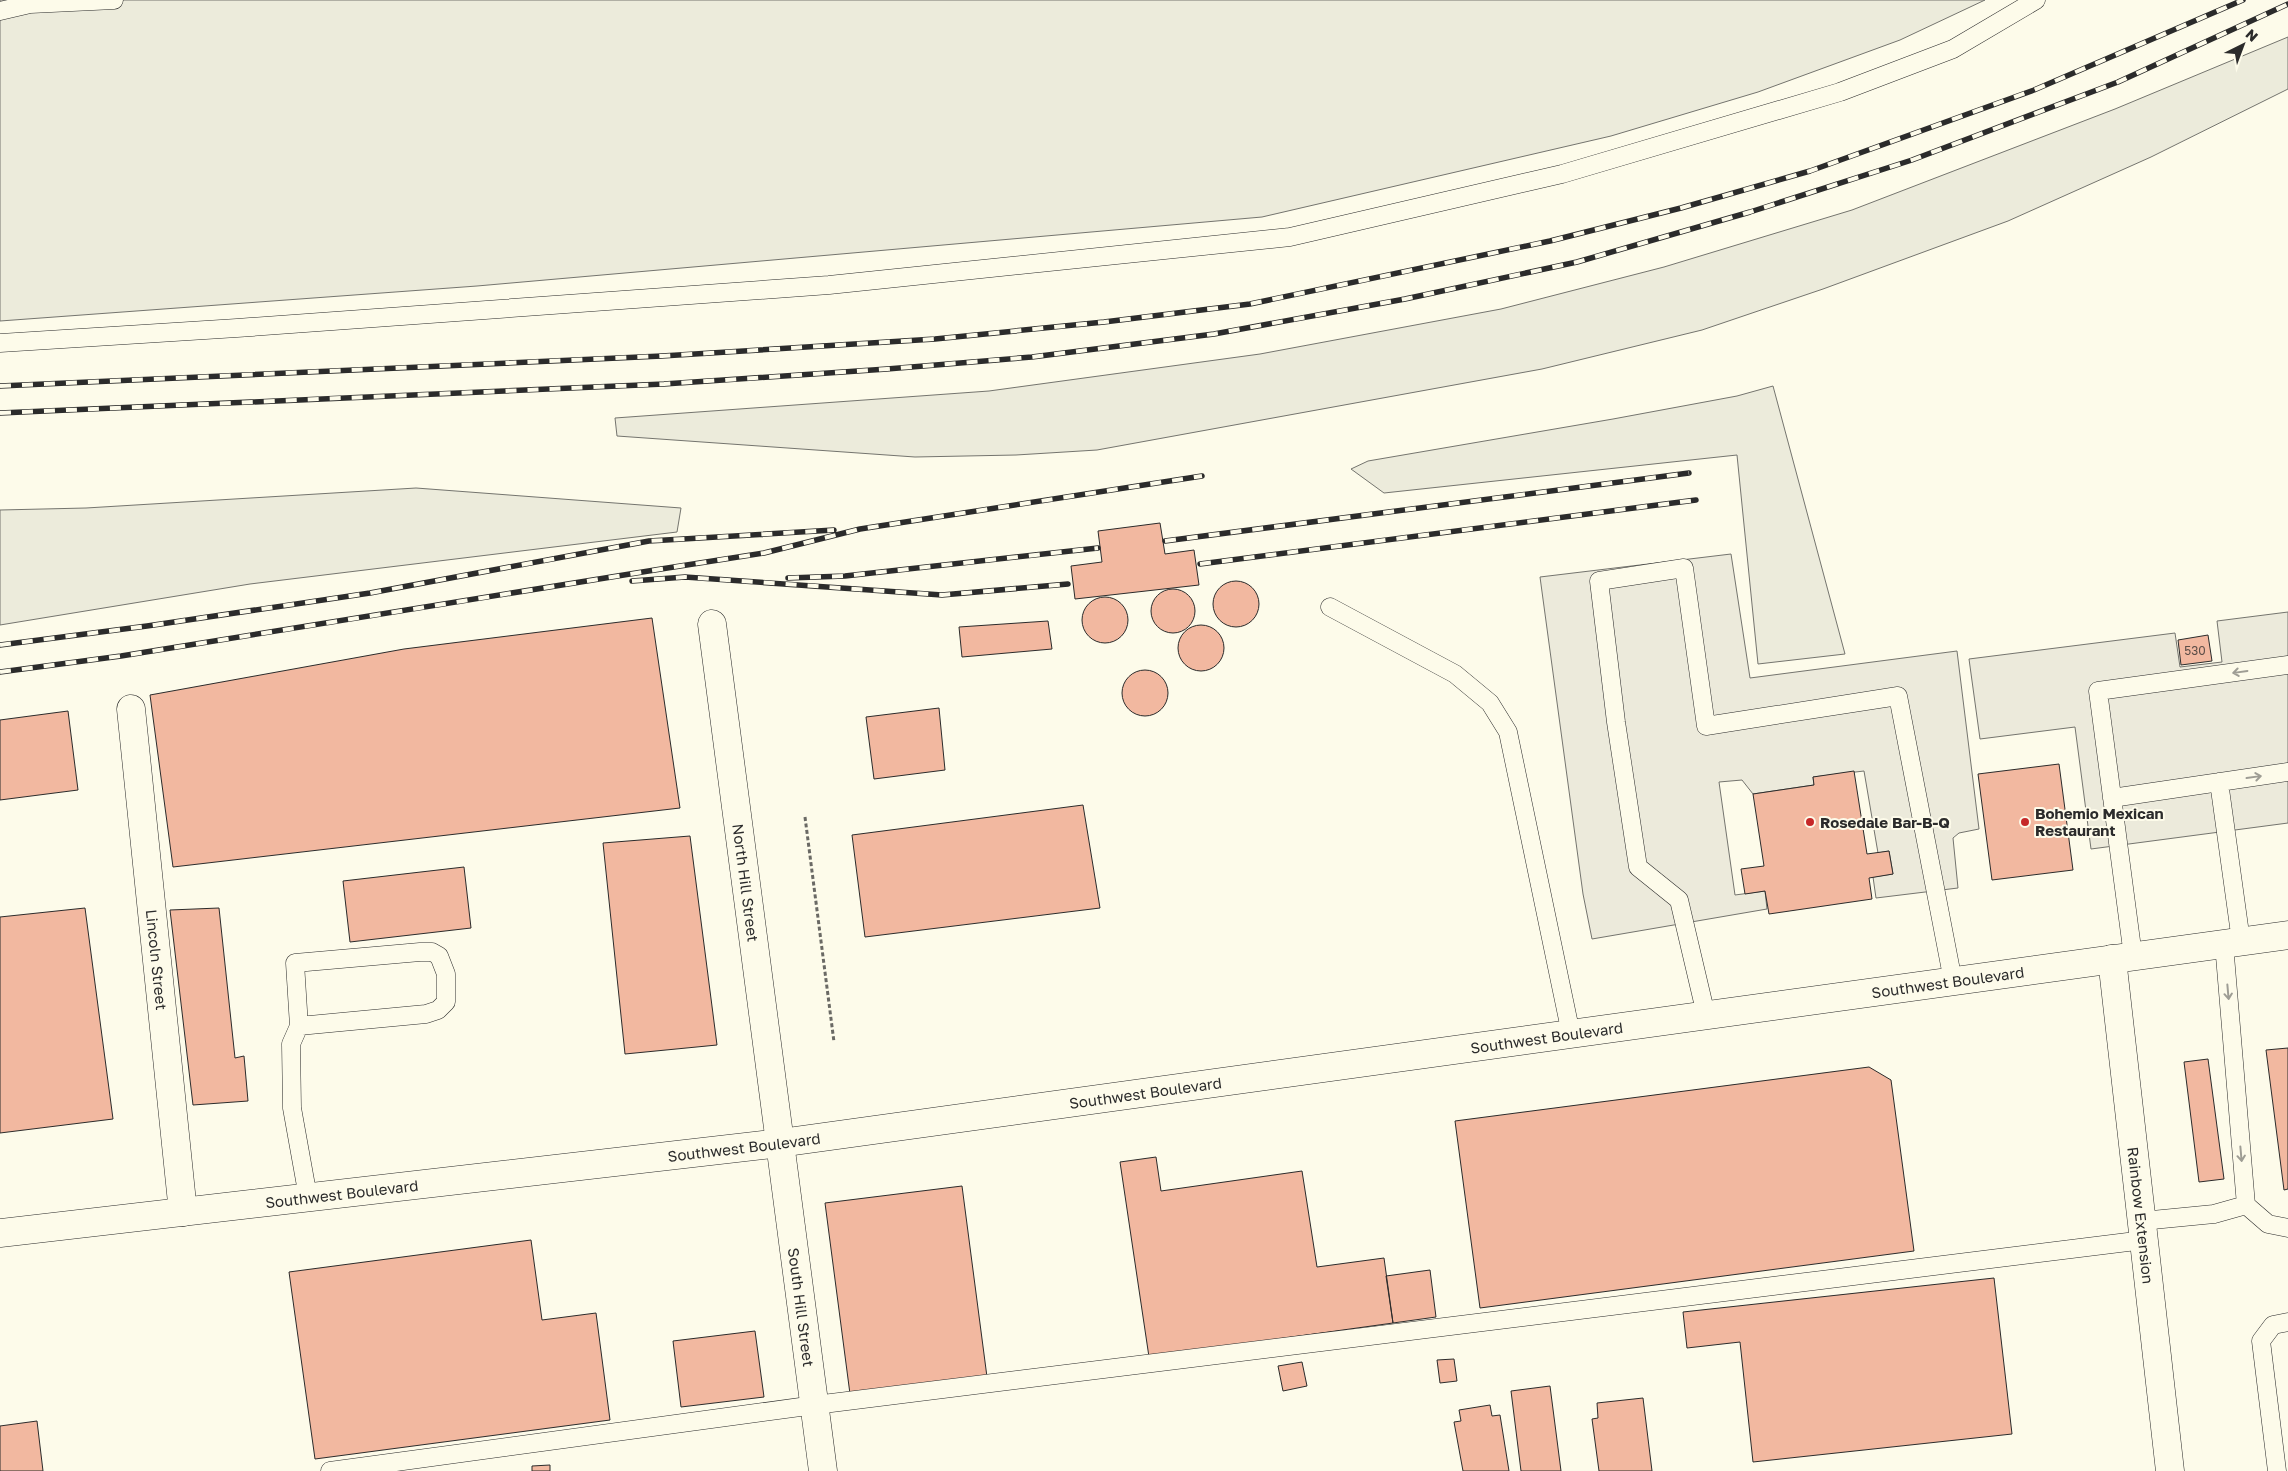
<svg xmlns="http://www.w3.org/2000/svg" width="2288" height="1471" viewBox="0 0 2288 1471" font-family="'Golos Text',sans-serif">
	<rect width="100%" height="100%" fill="#fdfbea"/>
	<path fill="#ecebdb" stroke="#74746e" d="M 0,0 L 1985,0 L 1900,40 L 1758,92 L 1611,136 L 1262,217 L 477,286 L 0,321 Z
		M 2288,37 L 2288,89 L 2151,157 L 2008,221 L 1823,289 L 1702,330 L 1542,369 L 1097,450 L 1016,455 L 915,457 L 617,436 L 615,418 L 989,391 L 1260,354 L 1501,309 L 1664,267 L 1852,210 L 2115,109 Z
		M 1773,386 L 1845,654 L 1758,664 L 1737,455 L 1384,493 L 1351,469 L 1368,461 L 1613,419 L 1737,396 Z
		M 416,488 L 681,508 L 677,532 L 250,584 L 0,625 L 0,510 L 86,508 Z"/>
	<path fill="#eceadb" stroke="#74746e" d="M 1731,554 L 1750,678 L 1957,651 L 1979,829 L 1959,833 L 1953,838 L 1958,888 L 1876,898 L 1873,877 L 1893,874 L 1889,851 L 1878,853 L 1864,771 L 1813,777 L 1814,785 L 1753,794 L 1742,780 L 1719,782 L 1735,895 L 1765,891 L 1767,909 L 1592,939 L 1583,894 L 1540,577 Z
		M 2288,612 L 2288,823 L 2091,849 L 2075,727 L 1980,739 L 1969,659 L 2175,633 L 2180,667 L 2222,662 L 2217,621 Z"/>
	<path fill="#f2b8a0" stroke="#2b2b2b" d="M 1160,523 L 1165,554 L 1194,550 L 1199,585 L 1075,599 L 1071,566 L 1102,562 L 1098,531 Z
		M1213 604a23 23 0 1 1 46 0a23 23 0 1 1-46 0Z
		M1151 611a22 22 0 1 1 44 0a22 22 0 1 1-44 0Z
		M1082 620a23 23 0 1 1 46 0a23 23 0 1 1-46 0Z
		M 652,618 L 680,808 L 173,867 L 150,695 L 404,649 Z
		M 1048,621 L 1052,649 L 962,657 L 959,627 Z
		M1178 648a23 23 0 1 1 46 0a23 23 0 1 1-46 0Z
		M 2208,635 L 2212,661 L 2181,665 L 2178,640 Z
		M1122 693a23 23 0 1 1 46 0a23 23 0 1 1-46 0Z
		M 939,708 L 945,770 L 874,779 L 866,717 Z
		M 68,711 L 78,790 L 0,800 L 0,720 Z
		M 2059,764 L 2073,870 L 1992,880 L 1978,774 Z
		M 1854,771 L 1867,854 L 1889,851 L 1893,874 L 1869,878 L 1872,899 L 1769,914 L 1765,891 L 1745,894 L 1741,869 L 1764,866 L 1753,794 L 1814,785 L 1813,777 Z
		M 1083,805 L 1100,908 L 865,937 L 852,835 Z
		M 690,836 L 717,1045 L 625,1054 L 603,843 Z
		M 464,867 L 471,928 L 350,942 L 343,881 Z
		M 85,908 L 113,1119 L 0,1133 L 0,917 Z
		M 219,908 L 235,1058 L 244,1056 L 248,1101 L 193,1105 L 170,910 Z
		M 2288,1048 L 2288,1189 L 2284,1190 L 2266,1050 Z
		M 2208,1059 L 2224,1179 L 2199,1182 L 2184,1062 Z
		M 1869,1067 L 1891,1080 L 1914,1251 L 1480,1308 L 1455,1121 Z
		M 1156,1157 L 1161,1191 L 1302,1171 L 1317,1267 L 1384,1258 L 1393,1323 L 1149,1357 L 1120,1162 Z
		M 962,1186 L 987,1377 L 850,1394 L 825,1203 Z
		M 531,1240 L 542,1320 L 596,1313 L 610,1420 L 315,1459 L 289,1272 Z
		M 1430,1270 L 1436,1317 L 1393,1323 L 1386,1276 Z
		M 1994,1278 L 2012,1434 L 1753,1462 L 1740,1342 L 1687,1348 L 1683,1312 Z
		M 755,1331 L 764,1397 L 681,1407 L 673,1341 Z
		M 1454,1359 L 1457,1381 L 1440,1383 L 1437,1360 Z
		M 1302,1362 L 1307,1386 L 1283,1391 L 1278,1366 Z
		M 1550,1386 L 1561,1471 L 1521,1471 L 1511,1391 Z
		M 1643,1398 L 1652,1471 L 1599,1471 L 1592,1419 L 1598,1418 L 1597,1403 Z
		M 1490,1405 L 1492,1416 L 1500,1415 L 1509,1471 L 1463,1471 L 1454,1422 L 1461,1421 L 1459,1410 Z
		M 37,1421 L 43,1471 L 0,1471 L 0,1426 Z
		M 550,1465 L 550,1471 L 532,1471 L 532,1466 Z"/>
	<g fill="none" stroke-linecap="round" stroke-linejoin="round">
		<defs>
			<path id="lane" d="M 0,11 L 30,4 L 114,0
				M 0,343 L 237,328 L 829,285 L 1290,237 L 1562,174 L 1840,92 L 1953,49 L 2036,0
				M 1330,607 L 1455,674 L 1490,703 L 1508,732 L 1571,1034
				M 2219,782 L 2241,941
				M 2112,798 L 2288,772
				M 2224,944 L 2246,1205 L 2268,1224 L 2288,1228
				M 2133,956 L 2098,691 L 2288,665
				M 1706,1015 L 1679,900 L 1638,867 L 1616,722 L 1599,581 L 1684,568 L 1706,726 L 1898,696 L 1953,981
				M 299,1026 L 295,963 L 420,952 L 432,952 L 439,956 L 446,974 L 446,1002 L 438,1010 L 426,1014 L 299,1026 L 291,1044 L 292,1108 L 308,1197
				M 2142,1221 L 2214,1214 L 2246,1205
				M 330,1471 L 815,1405 L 2144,1240
				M 2277,1471 L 2261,1341 L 2273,1325 L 2288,1322"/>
			<g id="street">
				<path id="s1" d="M 712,624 L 823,1471"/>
				<path id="s2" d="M 131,709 L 183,1212"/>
				<path id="s3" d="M 2112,959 L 2170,1471"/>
			</g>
			<g id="secondary">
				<path id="s4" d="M 0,1233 L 780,1143 L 2288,935"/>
			</g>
		</defs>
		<use href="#lane" stroke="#2b2b2b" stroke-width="19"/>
		<use href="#street" stroke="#2b2b2b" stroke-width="29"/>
		<use href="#secondary" stroke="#2b2b2b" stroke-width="29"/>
		<path stroke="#6a6964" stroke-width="3" stroke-dasharray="4 2.5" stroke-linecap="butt" d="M 805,817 L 834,1042"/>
		<use href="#lane" stroke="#fdfbea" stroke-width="18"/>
		<use href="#street" stroke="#fdfbea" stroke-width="28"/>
		<use href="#secondary" stroke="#fdfbea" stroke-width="28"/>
		<defs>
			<path id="rail" d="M 0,386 L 662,356 L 935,339 L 1104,322 L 1250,304 L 1550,241 L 1681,208 L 1810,171 L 2034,90 L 2243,0
				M 0,413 L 664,384 L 887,369 L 1032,357 L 1214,334 L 1405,299 L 1577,262 L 1750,212 L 1912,160 L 2118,82 L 2288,4
				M 1165,541 L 1689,473
				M 1200,564 L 1696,500
				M 788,578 L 845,576 L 1098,548
				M 632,581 L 685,577 L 942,595 L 1068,584
				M 0,645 L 147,626 L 370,593 L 649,541 L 834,530
				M 0,672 L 121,656 L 661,569 L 764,553 L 860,529 L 1202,476"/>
		</defs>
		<use href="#rail" stroke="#2b2b2b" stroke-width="5.5"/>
		<use href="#rail" stroke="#fdfbea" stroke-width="4" stroke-dasharray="11" stroke-linecap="butt"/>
	</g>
	<defs><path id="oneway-shaft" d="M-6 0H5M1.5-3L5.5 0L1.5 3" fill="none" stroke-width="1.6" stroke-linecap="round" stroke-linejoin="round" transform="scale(1.25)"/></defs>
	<g stroke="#9e9d94">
		<use href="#oneway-shaft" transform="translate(2240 672) rotate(172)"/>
		<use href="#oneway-shaft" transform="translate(2254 777) rotate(-8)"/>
		<use href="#oneway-shaft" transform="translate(2228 992) rotate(85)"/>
		<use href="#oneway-shaft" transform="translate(2241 1154) rotate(85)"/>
	</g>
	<g fill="#c62828" stroke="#fdfbea" stroke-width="2">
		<circle cx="1810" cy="822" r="5"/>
		<circle cx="2025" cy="822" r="5"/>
	</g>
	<g text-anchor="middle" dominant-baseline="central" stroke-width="4" stroke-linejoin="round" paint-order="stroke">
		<g font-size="12" fill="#5d4e48">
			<text x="2195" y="650">530</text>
		</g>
		<g font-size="15" font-weight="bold" fill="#2b2b2b" stroke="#fdfbea" text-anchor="start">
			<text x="2035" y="813">Bohemio Mexican<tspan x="2035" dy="17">Restaurant</tspan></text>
			<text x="1820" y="822">Rosedale Bar-B-Q</text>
		</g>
		<g font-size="15" fill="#2b2b2b" stroke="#fdfbea">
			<text stroke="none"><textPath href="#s1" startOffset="261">North Hill Street</textPath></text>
			<text stroke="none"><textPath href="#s2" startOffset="252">Lincoln Street</textPath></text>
			<text stroke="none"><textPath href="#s4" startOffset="1964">Southwest Boulevard</textPath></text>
			<text stroke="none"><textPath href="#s4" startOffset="1559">Southwest Boulevard</textPath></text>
			<text stroke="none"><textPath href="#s4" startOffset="1154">Southwest Boulevard</textPath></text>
			<text stroke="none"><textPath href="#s4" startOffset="749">Southwest Boulevard</textPath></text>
			<text stroke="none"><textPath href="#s4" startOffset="344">Southwest Boulevard</textPath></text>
			<text stroke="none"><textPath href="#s3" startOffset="258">Rainbow Extension</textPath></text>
			<text stroke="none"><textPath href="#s1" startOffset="689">South Hill Street</textPath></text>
		</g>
	</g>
	<g transform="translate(2243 45) rotate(42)" stroke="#fdfbea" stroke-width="4" paint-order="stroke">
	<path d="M0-4L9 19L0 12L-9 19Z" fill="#2b2b2b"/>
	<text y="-8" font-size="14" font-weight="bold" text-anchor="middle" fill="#2b2b2b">N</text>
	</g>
</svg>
